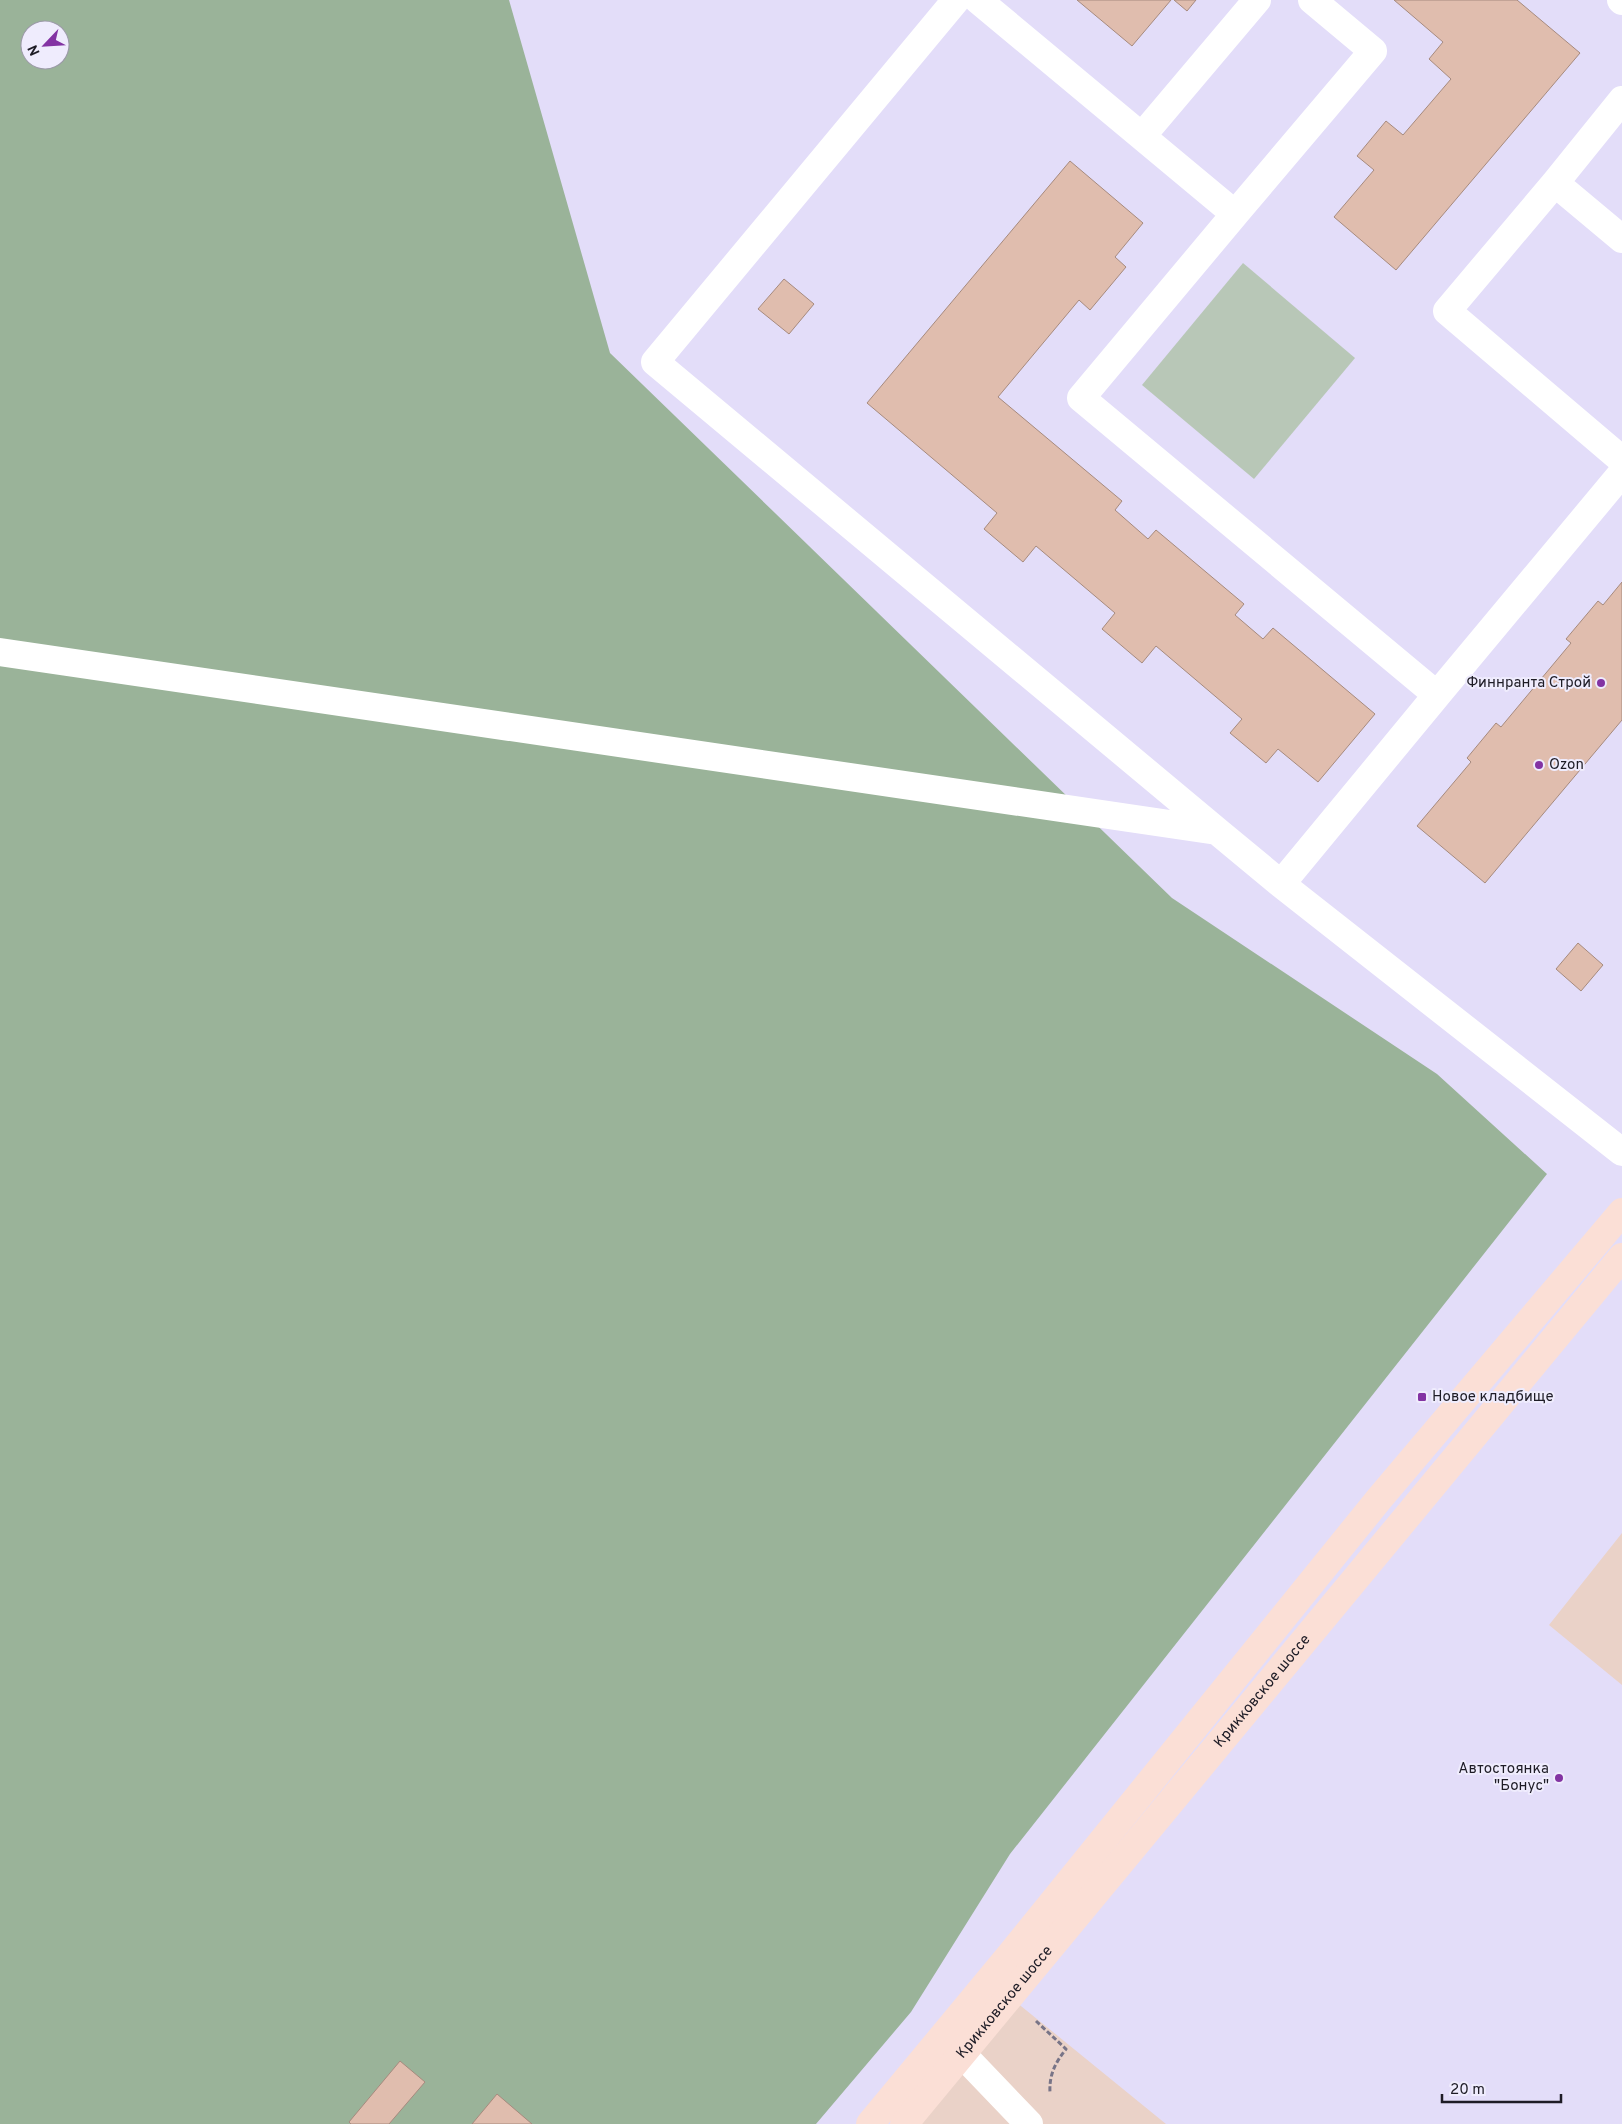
<svg xmlns="http://www.w3.org/2000/svg" width="1622" height="2124" viewBox="0 0 1622 2124" font-family="Overpass,sans-serif">
	<rect width="100%" height="100%" fill="#e3ddf9"/>
	<path fill="#ead2c8" d="M 1622,1533 L 1622,1685 L 1549,1625 Z
		M 1010,1997 L 1166,2124 L 904,2124 Z"/>
	<path fill="#b8c7b7" d="M 1243,263 L 1355,358 L 1254,479 L 1142,385 Z"/>
	<path fill="#9ab399" fill-rule="evenodd" d="M 0,0 L 509,0 L 610,353 L 1172,898 L 1437,1074 L 1547,1174 L 1010,1854 L 911,2012 L 816,2124 L 0,2124 ZM 30,30 L 60,30 L 60,60 L 30,60 Z"/>
	<path fill="#e0bdae" stroke="#a68a7e" d="M 1077,0 L 1171,0 L 1132,46 Z
		M 1174,0 L 1196,0 L 1187,11 Z
		M 1394,0 L 1517,0 L 1580,53 L 1396,270 L 1334,217 L 1374,170 L 1357,156 L 1386,121 L 1403,135 L 1451,79 L 1429,59 L 1443,42 Z
		M 1070,161 L 1143,223 L 1115,257 L 1126,267 L 1090,310 L 1079,300 L 998,397 L 1122,501 L 1115,510 L 1148,539 L 1156,530 L 1244,604 L 1235,615 L 1263,639 L 1273,628 L 1375,714 L 1318,782 L 1278,749 L 1266,763 L 1230,733 L 1242,719 L 1156,646 L 1142,663 L 1102,629 L 1115,613 L 1036,546 L 1023,562 L 984,529 L 997,513 L 867,403 Z
		M 784,279 L 814,304 L 789,334 L 758,309 Z
		M 1622,582 L 1622,720 L 1485,883 L 1417,826 L 1471,762 L 1467,758 L 1496,723 L 1501,727 L 1571,643 L 1566,639 L 1598,601 L 1603,605 Z
		M 1578,943 L 1603,965 L 1581,991 L 1556,969 Z
		M 400,2061 L 425,2082 L 389,2124 L 351,2124 L 349,2122 Z
		M 497,2094 L 532,2124 L 472,2124 Z"/>
	<g fill="none" stroke-linecap="round" stroke-linejoin="round">
		<path stroke="#787487" stroke-width="3" stroke-dasharray="5 2.5" stroke-linecap="butt" d="M 1036,2021 L 1066,2049 C 1055,2063 1049,2075 1050,2093"/>
		<path stroke="#fff" stroke-width="28" d="M 956,0 L 655,362 L 1217,831
			M 978,0 L 1235,214 L 1081,398 L 1437,695 L 1281,884
			M 1621,0 L 1622,1
			M 1142,136 L 1257,0
			M 1555,183 L 1622,100
			M 1235,214 L 1373,51 L 1312,0
			M 1622,239 L 1555,183 L 1447,311 L 1622,460
			M 0,652 L 1217,831 L 1281,884 L 1622,1152
			M 1437,695 L 1622,473
			M 962,2054 L 1029,2124"/>
		<g stroke="#fbdfd6" stroke-width="28">
			<path d="M 870,2124 L 1011,1954 L 1379,1499 L 1622,1212"/>
			<path id="s1" d="M 904,2124 L 1622,1257"/>
		</g>
	</g>
	<g fill="#8333a3" stroke="#efecfd" stroke-width="2">
		<circle cx="1601" cy="683" r="5"/>
		<circle cx="1539" cy="765" r="5"/>
		<rect x="1417" y="1392" width="10" height="10" rx="2.5"/>
		<circle cx="1559" cy="1778" r="5"/>
	</g>
	<g text-anchor="middle" dominant-baseline="central" stroke-width="4" stroke-linejoin="round" paint-order="stroke">
		<g font-size="15" fill="#1e1c26" stroke="#efecfd" text-anchor="end">
			<text x="1591" y="683">Финнранта Строй</text>
			<text x="1549" y="765" text-anchor="start">Ozon</text>
			<text x="1432" y="1397" text-anchor="start">Новое кладбище</text>
			<text x="1549" y="1769">Автостоянка<tspan x="1549" dy="17">"Бонус"</tspan></text>
		</g>
		<g font-size="15" fill="#1e1c26" stroke="#efecfd">
			<text stroke="none"><textPath href="#s1" startOffset="562">Крикковское шоссе</textPath></text>
			<text stroke="none"><textPath href="#s1" startOffset="158">Крикковское шоссе</textPath></text>
		</g>
	</g>
	<g transform="translate(45 45) rotate(245)"><circle r="24" fill="#efecfd" stroke="#9b99a7"/>
	<path d="M0-4L9 19L0 12L-9 19Z" fill="#8333a3"/>
	<text y="-8" font-size="14" font-weight="bold" text-anchor="middle" fill="#1e1c26">N</text>
	</g>
	<path d="M1442 2094v8h119v-8" fill="none" stroke="#1e1c26" stroke-width="2.5"/>
	<text x="1450" y="2094" font-size="15" fill="#1e1c26" stroke="#efecfd" stroke-width="4" paint-order="stroke">20 m</text>
</svg>
